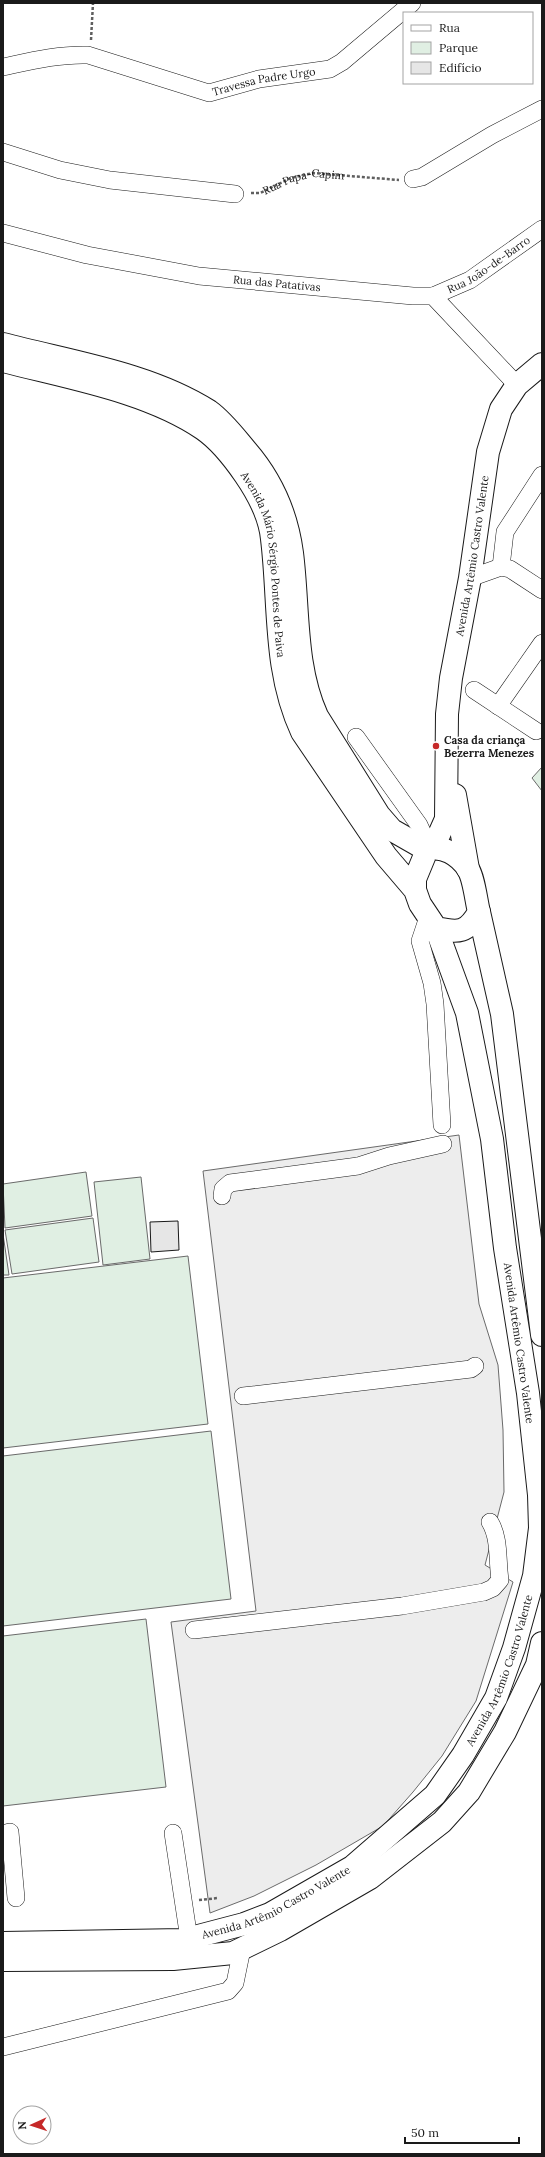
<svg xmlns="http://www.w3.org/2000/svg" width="545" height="2157" viewBox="0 0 545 2157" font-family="Lora,serif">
	<rect width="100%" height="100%" fill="#fff"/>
	<path fill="#e0efe3" stroke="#6a6a6a" d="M 542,767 L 542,791 L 532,778 Z
		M 86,1172 L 92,1216 L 5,1228 L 3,1184 Z
		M 141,1177 L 150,1259 L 103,1265 L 94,1182 Z
		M 93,1218 L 99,1262 L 12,1274 L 5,1230 Z
		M 3,1234 L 9,1275 L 3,1275 Z
		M 188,1256 L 208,1424 L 3,1448 L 3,1278 Z
		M 211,1431 L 231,1599 L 3,1626 L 3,1456 Z
		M 146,1619 L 166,1787 L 3,1806 L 3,1636 Z"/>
	<path fill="#ededed" stroke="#6a6a6a" d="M 459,1135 L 479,1304 L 498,1365 L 503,1430 L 504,1492 L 485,1565 L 513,1582 L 476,1701 L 442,1756 L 413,1792 L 383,1826 L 316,1865 L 254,1896 L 210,1913 L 171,1622 L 256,1611 L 203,1171 Z"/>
	<path fill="#e6e6e6" stroke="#1a1a1a" d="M 178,1221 L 179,1250 L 151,1252 L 150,1222 Z"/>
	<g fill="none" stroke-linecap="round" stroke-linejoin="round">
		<defs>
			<g id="minor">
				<path id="s2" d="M 3,67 C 31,61 59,54 88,55 L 209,93 L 259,79 L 330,69 L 342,62 L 412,3"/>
				<path d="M 3,152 L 60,170 L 110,180 L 235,194"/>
				<path d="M 413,179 L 422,177 L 492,135 L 542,109"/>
				<path id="s3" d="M 3,233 L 87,255 L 199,276 L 413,296 L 433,296 L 517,385"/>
				<path id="s4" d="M 433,296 L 470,280 L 542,229"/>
				<path d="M 501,567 L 505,532 L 542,475"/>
				<path d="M 470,578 L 501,567 L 510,569 L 542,590"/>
				<path d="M 474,690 L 536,731"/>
				<path d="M 498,706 L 542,643"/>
				<path d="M 356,737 L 419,825 L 430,849"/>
				<path d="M 428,917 L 420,941 L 432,983 L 435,1004 L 442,1125"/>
				<path d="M 222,1196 L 223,1189 L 230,1183 L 358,1166 L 389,1156 L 443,1144"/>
				<path d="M 243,1396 L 471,1369 L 475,1366"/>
				<path d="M 194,1630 L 402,1606 L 484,1592 L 493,1588 L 500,1580 C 497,1560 500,1539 490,1522"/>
				<path d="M 173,1833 L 189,1939"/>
				<path d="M 3,1834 L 10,1832 L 16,1898"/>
				<path d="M 3,2047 L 228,1991 L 235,1983 L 242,1949"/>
			</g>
			<g id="major">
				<path d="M 3,344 C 71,362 149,373 209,411 C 223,421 235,437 246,450 C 272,480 287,515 292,553 C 299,608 294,665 317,716 L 379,815 L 392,830 L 427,850"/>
				<path id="s5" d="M 3,361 C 68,378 147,391 203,429 C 219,440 234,459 245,475 C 258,494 270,516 272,539 C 280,604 273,670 302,732 L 386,856 L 415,890 L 420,904 L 436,928 C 459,933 467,933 479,912 C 476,900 474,878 468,869 C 460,856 442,844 427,850 L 415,879 L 415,890"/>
				<path d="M 455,795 L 468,869"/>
				<path id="s6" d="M 433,848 L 446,819 L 447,714 L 451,678 L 470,578 L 488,452 L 501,409 L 517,385 L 542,364"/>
				<path d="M 479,912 L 502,1014 L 542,1335"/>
				<path id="s7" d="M 3,1943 L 183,1940 L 244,1924 L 270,1914 L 352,1867 L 435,1795 L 463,1755 L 496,1698 L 514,1648 L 534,1576 L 540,1528 L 539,1495 L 528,1393 L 505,1248 L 492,1139 L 467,1013 L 436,928"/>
				<path d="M 3,1960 L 173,1959 L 233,1953 L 280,1930 L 370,1878 L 442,1822 L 469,1792 L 505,1732 L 537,1665 L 542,1643"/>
			</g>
		</defs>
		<use href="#minor" stroke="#1a1a1a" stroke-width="18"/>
		<use href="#major" stroke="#1a1a1a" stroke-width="24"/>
		<g stroke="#5f5f5f" stroke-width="2.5" stroke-dasharray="3 2" stroke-linecap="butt">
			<path d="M 91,40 L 93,3"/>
			<path id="s1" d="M 251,193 L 260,193 L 291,178 L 313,173 L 399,180"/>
			<path d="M 199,1900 L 218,1898"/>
		</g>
		<use href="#minor" stroke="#fff" stroke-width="17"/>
		<use href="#major" stroke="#fff" stroke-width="22"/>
	</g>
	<circle fill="#c62828" stroke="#fff" stroke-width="1.5" cx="436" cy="746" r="4"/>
	<g text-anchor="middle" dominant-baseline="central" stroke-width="3" stroke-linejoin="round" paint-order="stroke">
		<g font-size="11" fill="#1a1a1a" stroke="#fff">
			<text stroke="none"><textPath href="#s2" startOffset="269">Travessa Padre Urgo</textPath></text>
			<text stroke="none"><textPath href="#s1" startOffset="55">Rua Papa-Capim</textPath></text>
			<text stroke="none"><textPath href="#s4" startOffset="64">Rua João-de-Barro</textPath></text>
			<text stroke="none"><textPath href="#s3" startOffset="279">Rua das Patativas</textPath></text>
			<text stroke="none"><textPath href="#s6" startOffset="297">Avenida Artêmio Castro Valente</textPath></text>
			<text stroke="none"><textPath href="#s5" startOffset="368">Avenida Mário Sérgio Pontes de Paiva</textPath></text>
			<text transform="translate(519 1343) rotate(82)">Avenida Artêmio Castro Valente</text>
			<text stroke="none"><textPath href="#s7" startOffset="617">Avenida Artêmio Castro Valente</textPath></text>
			<text stroke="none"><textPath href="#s7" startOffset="281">Avenida Artêmio Castro Valente</textPath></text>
		</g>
		<g font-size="11" font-weight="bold" fill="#1a1a1a" stroke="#fff" text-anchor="start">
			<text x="444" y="740">Casa da criança<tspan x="444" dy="13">Bezerra Menezes</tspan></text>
		</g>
	</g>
	<rect width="545" height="2157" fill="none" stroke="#1a1a1a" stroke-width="8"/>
	<rect x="403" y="12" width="130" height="72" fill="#ffffff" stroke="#a3a3a3"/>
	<rect x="411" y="25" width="20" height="6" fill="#ffffff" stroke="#a3a3a3"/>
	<text x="439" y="32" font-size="12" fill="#1a1a1a">Rua</text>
	<rect x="411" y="42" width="20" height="12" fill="#e0efe3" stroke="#a3a3a3"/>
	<text x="439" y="52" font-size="12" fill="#1a1a1a">Parque</text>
	<rect x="411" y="62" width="20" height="12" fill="#e6e6e6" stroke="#a3a3a3"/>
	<text x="439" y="72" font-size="12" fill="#1a1a1a">Edifício</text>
	<g transform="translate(32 2125) rotate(267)"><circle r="19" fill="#ffffff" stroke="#a3a3a3"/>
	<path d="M0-3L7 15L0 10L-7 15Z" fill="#c62828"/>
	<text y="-6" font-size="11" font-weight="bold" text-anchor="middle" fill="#1a1a1a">N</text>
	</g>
	<path d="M405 2137v6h114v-6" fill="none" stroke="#1a1a1a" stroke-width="2"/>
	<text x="411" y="2137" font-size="12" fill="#1a1a1a" stroke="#ffffff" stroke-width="3" paint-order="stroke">50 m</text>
</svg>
